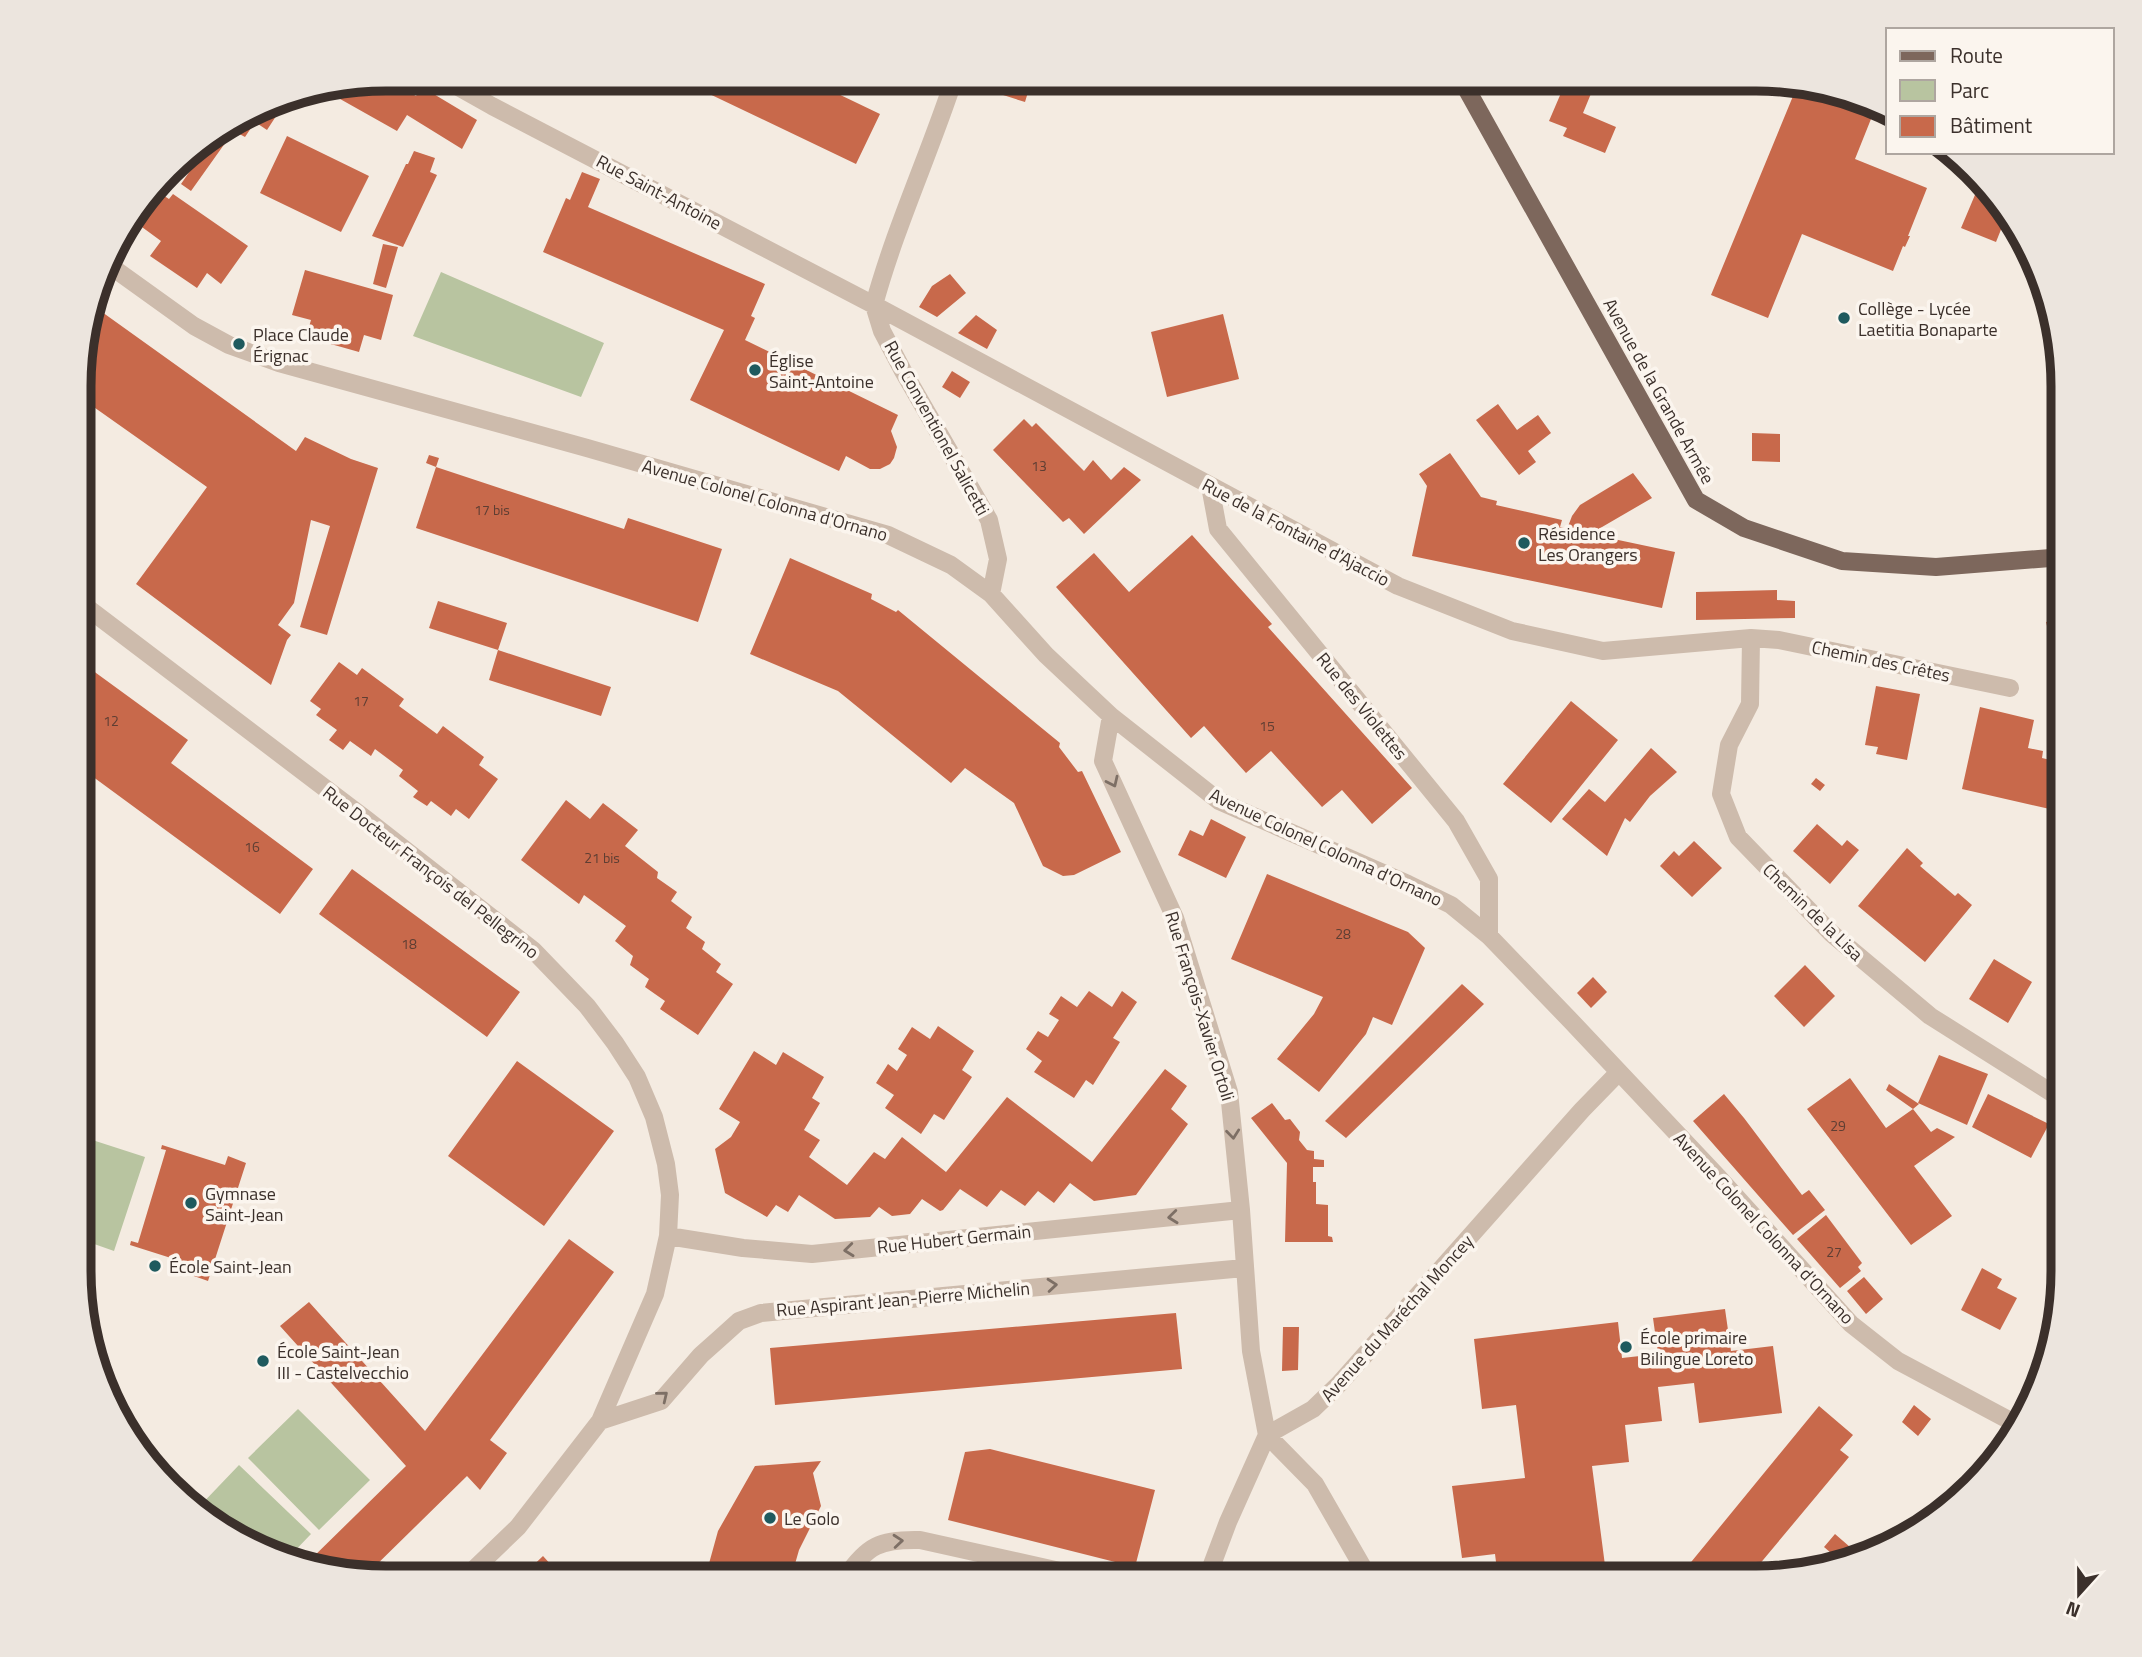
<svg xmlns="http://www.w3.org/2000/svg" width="2142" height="1657" viewBox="0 0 2142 1657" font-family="'Titillium Web',sans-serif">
	<rect width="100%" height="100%" fill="#f4ebe1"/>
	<path fill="#b8c4a0" d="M 441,272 L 604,343 L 581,397 L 413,336 Z
		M 80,1136 L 145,1157 L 114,1251 L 80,1239 Z
		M 298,1409 L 370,1480 L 319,1530 L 248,1458 Z
		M 239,1465 L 311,1534 L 287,1559 L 269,1555 L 196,1510 Z"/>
	<path fill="#c8694b" d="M 385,79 L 416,96 L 422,87 L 477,120 L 462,149 L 407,115 L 397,131 L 333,95 L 317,90 Z
		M 678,79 L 807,79 L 880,114 L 856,164 Z
		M 980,79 L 1032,79 L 1025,102 L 978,87 Z
		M 1567,79 L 1597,79 L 1583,113 L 1616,127 L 1605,153 L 1563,136 L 1567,128 L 1549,121 Z
		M 1798,84 L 1877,104 L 1855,159 L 1927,188 L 1908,236 L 1910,236 L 1905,247 L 1903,246 L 1893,271 L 1802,234 L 1768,318 L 1711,295 Z
		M 271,104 L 280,110 L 267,130 L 255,122 L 245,137 L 230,129 L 260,111 L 262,112 Z
		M 220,134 L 228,139 L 191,191 L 181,184 L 210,142 L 208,141 Z
		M 287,136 L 369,176 L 341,232 L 260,193 Z
		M 414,151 L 435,158 L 430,172 L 437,175 L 403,247 L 372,236 L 406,164 L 408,164 Z
		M 582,172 L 600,179 L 588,207 L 765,284 L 751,316 L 755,318 L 745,340 L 898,415 L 891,431 L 897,447 L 894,458 L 890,464 L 880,469 L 870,469 L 846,456 L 839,471 L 690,400 L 724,330 L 543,252 L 566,198 L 570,200 Z
		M 1980,183 L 2006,217 L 1996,242 L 1961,228 Z
		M 155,190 L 169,199 L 173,194 L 248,246 L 221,284 L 207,273 L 197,288 L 150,256 L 161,241 L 131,219 Z
		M 383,244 L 398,247 L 386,288 L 373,284 Z
		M 305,270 L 393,295 L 381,340 L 364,335 L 359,352 L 306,337 L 311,320 L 292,315 Z
		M 950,274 L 966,293 L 937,317 L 919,307 L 932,286 Z
		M 95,307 L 296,451 L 305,437 L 351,459 L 378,468 L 327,635 L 300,627 L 330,526 L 311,520 L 294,603 L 278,625 L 291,635 L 287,640 L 271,685 L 136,584 L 207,487 L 81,398 L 81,345 Z
		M 1223,314 L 1239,379 L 1167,397 L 1151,332 Z
		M 976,315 L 997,330 L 987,349 L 958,333 Z
		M 952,371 L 970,382 L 960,398 L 942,387 Z
		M 1498,404 L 1517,430 L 1538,415 L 1551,433 L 1528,451 L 1536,462 L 1519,475 L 1476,420 Z
		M 1024,419 L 1032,427 L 1036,423 L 1084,471 L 1093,460 L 1111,480 L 1124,467 L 1141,480 L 1084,534 L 1069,518 L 1063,522 L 993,450 Z
		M 1752,433 L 1780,434 L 1780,462 L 1752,461 Z
		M 1450,453 L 1481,497 L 1497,501 L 1496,505 L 1562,520 L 1560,527 L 1567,529 L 1572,516 L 1580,505 L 1633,473 L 1652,498 L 1590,534 L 1675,552 L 1662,608 L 1412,556 L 1427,486 L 1419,474 Z
		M 429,455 L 439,458 L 436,467 L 426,463 Z
		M 436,467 L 624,529 L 628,518 L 722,549 L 698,622 L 416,528 Z
		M 1192,535 L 1272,624 L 1268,627 L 1412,788 L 1372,824 L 1342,790 L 1322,807 L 1271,751 L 1246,773 L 1204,726 L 1191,738 L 1056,587 L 1094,553 L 1129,592 Z
		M 790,558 L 872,594 L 871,599 L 896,612 L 898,610 L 1060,743 L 1059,747 L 1078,772 L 1082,771 L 1121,852 L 1074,875 L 1063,876 L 1043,866 L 1014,803 L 965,768 L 951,783 L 838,691 L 750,654 Z
		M 1777,590 L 1777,600 L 1795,601 L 1795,618 L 1696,620 L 1696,592 Z
		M 438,601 L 507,623 L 498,650 L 611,687 L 601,716 L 489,680 L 498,650 L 429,628 Z
		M 2063,618 L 2063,665 L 2057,666 L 2046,622 Z
		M 81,662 L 188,740 L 171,763 L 313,869 L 280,914 L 81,768 Z
		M 339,662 L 357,675 L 362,668 L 404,699 L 399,706 L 437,734 L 443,726 L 484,757 L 479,765 L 498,779 L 469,819 L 456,809 L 451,816 L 431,801 L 427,806 L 413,797 L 418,791 L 399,776 L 403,770 L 375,749 L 371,756 L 350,741 L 343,750 L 329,740 L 337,730 L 316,715 L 321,709 L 310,701 Z
		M 1876,686 L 1920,694 L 1907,760 L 1876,754 L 1878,747 L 1865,745 Z
		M 1571,701 L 1618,740 L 1551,823 L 1503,784 Z
		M 1980,707 L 2034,720 L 2028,748 L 2043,751 L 2042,758 L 2063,763 L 2063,812 L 1962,789 Z
		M 1651,748 L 1677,772 L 1650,796 L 1630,822 L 1625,818 L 1607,856 L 1562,819 L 1589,789 L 1605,802 Z
		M 1816,778 L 1825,785 L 1820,791 L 1811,784 Z
		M 566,800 L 590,819 L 603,803 L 638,830 L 625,846 L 658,872 L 657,878 L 677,892 L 671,901 L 692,917 L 686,928 L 705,942 L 702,949 L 721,964 L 716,972 L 733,984 L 698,1035 L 660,1009 L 665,1001 L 645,987 L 649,979 L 630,965 L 633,956 L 615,941 L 626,926 L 584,895 L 579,904 L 521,860 Z
		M 1211,819 L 1246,837 L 1226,878 L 1178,855 L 1190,830 L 1203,836 Z
		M 1817,824 L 1842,846 L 1847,840 L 1859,850 L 1830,884 L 1793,851 Z
		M 1694,841 L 1722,868 L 1692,897 L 1660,866 L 1674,851 L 1679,856 Z
		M 1907,848 L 1923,863 L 1920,866 L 1955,896 L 1958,893 L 1972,905 L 1925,962 L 1858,906 Z
		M 352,869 L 520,992 L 487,1037 L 319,914 Z
		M 1267,874 L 1408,932 L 1425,948 L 1392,1025 L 1373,1017 L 1366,1034 L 1319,1092 L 1277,1059 L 1314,1014 L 1323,997 L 1231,959 Z
		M 1994,959 L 2032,982 L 2008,1023 L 1969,999 Z
		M 1805,965 L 1835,996 L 1804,1027 L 1774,996 Z
		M 1593,977 L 1607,992 L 1591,1008 L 1577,993 Z
		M 1462,984 L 1484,1004 L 1346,1138 L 1325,1121 Z
		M 1089,991 L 1112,1007 L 1122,991 L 1137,1002 L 1113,1038 L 1120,1042 L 1093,1085 L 1086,1080 L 1074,1098 L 1034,1072 L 1042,1061 L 1026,1049 L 1038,1031 L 1048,1037 L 1059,1020 L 1049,1014 L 1061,996 L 1077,1007 Z
		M 938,1026 L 974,1051 L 962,1070 L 972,1077 L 944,1120 L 934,1114 L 921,1134 L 885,1108 L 894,1095 L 876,1083 L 888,1064 L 897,1071 L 907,1055 L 898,1049 L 912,1027 L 930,1039 Z
		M 754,1051 L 776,1065 L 783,1052 L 824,1077 L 812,1098 L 820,1103 L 804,1130 L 820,1140 L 809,1157 L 847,1185 L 874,1152 L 885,1159 L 902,1137 L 946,1172 L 1007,1097 L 1092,1162 L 1165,1069 L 1187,1086 L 1171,1109 L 1188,1124 L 1136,1195 L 1094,1201 L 1070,1183 L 1054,1203 L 1038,1191 L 1025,1206 L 1001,1190 L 987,1207 L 960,1189 L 943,1210 L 940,1211 L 922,1199 L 910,1214 L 892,1216 L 879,1207 L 870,1217 L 835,1219 L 799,1195 L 788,1212 L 776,1205 L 767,1217 L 725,1193 L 715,1149 L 731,1137 L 740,1122 L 719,1109 Z
		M 1939,1055 L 1988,1074 L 1967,1125 L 1918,1103 Z
		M 517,1061 L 614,1131 L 544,1226 L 448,1156 Z
		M 1850,1078 L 1886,1128 L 1913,1109 L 1931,1132 L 1937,1128 L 1955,1137 L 1914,1166 L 1952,1216 L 1911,1245 L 1807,1109 Z
		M 1889,1084 L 1919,1104 L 1913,1109 L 1886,1090 Z
		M 1724,1094 L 1744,1118 L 1802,1195 L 1809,1190 L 1825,1210 L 1793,1235 L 1693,1121 Z
		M 1988,1094 L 2049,1124 L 2031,1158 L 1972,1127 Z
		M 1272,1103 L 1285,1120 L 1290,1119 L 1300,1132 L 1299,1140 L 1307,1150 L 1314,1151 L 1314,1159 L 1324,1160 L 1324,1167 L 1313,1167 L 1313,1182 L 1316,1182 L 1316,1204 L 1328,1205 L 1328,1236 L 1332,1237 L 1333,1242 L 1285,1242 L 1287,1163 L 1251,1118 Z
		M 162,1145 L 225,1165 L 228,1156 L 246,1163 L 208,1281 L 191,1275 L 193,1265 L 130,1245 L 131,1241 L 138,1243 L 166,1150 L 161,1149 Z
		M 1826,1215 L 1862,1263 L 1858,1267 L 1861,1271 L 1840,1288 L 1797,1239 Z
		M 569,1239 L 614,1272 L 490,1440 L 507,1453 L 480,1490 L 467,1476 L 364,1577 L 306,1564 L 406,1466 L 280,1326 L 309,1302 L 425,1431 Z
		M 1982,1268 L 2002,1279 L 1997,1288 L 2017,1298 L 2000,1330 L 1961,1310 Z
		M 1864,1277 L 1883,1299 L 1866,1314 L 1847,1291 Z
		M 1725,1309 L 1731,1351 L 1773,1346 L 1782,1413 L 1699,1423 L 1694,1383 L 1658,1387 L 1662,1421 L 1625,1425 L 1629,1462 L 1592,1466 L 1606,1573 L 1567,1578 L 1498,1578 L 1495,1554 L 1462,1558 L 1452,1486 L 1525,1478 L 1516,1405 L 1482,1409 L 1474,1339 L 1618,1322 L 1622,1358 L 1658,1354 L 1653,1318 Z
		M 1176,1313 L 1182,1369 L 775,1405 L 770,1348 Z
		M 2053,1317 L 2056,1319 L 2043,1373 L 2033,1368 L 2042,1350 L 2038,1347 Z
		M 1283,1327 L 1299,1327 L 1298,1370 L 1282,1371 Z
		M 1914,1405 L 1931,1419 L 1918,1436 L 1902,1422 Z
		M 1819,1406 L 1853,1435 L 1840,1450 L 1849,1457 L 1748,1578 L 1741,1578 L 1737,1575 L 1734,1578 L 1678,1578 Z
		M 990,1449 L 1155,1490 L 1135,1567 L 948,1520 L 965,1452 Z
		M 821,1461 L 813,1473 L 821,1506 L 799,1550 L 791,1578 L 705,1578 L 718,1531 L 755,1466 Z
		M 1835,1534 L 1850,1547 L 1838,1559 L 1824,1547 Z
		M 543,1556 L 563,1578 L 520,1578 Z
		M 582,1563 L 596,1578 L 567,1578 Z"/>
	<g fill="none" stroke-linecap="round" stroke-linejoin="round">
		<path stroke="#cdbbac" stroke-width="18" d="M 444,79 L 492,106 L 874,305 L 1398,586 L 1512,631 L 1603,651 L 1751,638 L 1779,640 L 2010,688
			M 109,265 L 194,326 L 229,345 L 279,363 L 587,448 L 888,535 L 951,565 L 991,594 L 1046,655 L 1111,716 L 1219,801 L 1408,884 L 1451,905 L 1489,936 L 1571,1021 L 1718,1177 L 1851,1324 L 1898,1361 L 2018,1425
			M 874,305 L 882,331 L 903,371 L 989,520 L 998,559 L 991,594
			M 874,305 C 895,228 929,155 954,79
			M 1210,486 L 1218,529 L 1456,821 L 1489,879 L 1489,936
			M 81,603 L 367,820 L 533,950 L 587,1006 L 615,1043 L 637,1077 L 654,1117 L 666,1164 L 670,1195 L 668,1236 L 655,1294 L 600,1421 L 518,1527 L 465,1578
			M 1751,638 L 1750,704 L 1729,745 L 1721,794 L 1738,837 L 1831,933 L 1930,1016 L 2063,1100
			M 1111,716 L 1103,761 L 1175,918 L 1229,1092 L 1241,1210 L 1251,1351 L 1267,1435
			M 668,1236 L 743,1248 L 812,1254 L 1241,1210
			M 600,1421 L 661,1401 L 701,1355 L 719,1339 L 739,1321 L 761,1313 L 1244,1268
			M 1267,1435 L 1315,1484 L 1369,1578
			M 845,1578 C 867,1545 881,1539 920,1540 L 1091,1578
			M 1207,1578 L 1228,1522 L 1267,1435 L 1313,1409 L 1339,1384 L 1582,1110 L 1619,1072"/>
		<path stroke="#7d675c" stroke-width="18" d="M 1461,79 L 1696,500 L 1744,528 L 1842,561 L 1936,567 L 2063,557"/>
	</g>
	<defs><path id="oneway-chevron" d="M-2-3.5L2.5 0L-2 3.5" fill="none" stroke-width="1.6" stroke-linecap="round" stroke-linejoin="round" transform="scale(1.75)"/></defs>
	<g stroke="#7d6f65">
		<use href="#oneway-chevron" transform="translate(1113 782) rotate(65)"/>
		<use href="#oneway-chevron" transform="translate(1233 1134) rotate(84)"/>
		<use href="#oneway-chevron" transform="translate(1173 1217) rotate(174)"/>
		<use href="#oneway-chevron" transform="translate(849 1250) rotate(174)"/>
		<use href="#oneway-chevron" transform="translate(1052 1285) rotate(-5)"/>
		<use href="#oneway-chevron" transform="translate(663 1396) rotate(-39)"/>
		<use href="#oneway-chevron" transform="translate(898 1541) rotate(-5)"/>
	</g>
	<g fill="#1f5a5e" stroke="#fbf5ee" stroke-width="2.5">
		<circle cx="1844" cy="318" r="7"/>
		<circle cx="239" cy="344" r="7"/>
		<circle cx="755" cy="370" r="7"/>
		<circle cx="1524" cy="543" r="7"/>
		<circle cx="191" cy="1203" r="7"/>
		<circle cx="155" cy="1266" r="7"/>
		<circle cx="1626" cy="1347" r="7"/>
		<circle cx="263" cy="1361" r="7"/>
		<circle cx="770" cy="1518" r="7"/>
	</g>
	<g text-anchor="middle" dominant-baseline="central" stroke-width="7" stroke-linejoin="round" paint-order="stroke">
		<g font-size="14" fill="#5e3e33">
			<text x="1039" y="465">13</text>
			<text x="492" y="509">17 bis</text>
			<text x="361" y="700">17</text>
			<text x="111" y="720">12</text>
			<text x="1267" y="725">15</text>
			<text x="252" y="846">16</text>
			<text x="602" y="857">21 bis</text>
			<text x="1343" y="933">28</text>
			<text x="409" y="943">18</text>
			<text x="1838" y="1125">29</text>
			<text x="1834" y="1251">27</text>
		</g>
		<g font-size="18" fill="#3b302b" stroke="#fbf5ee">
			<text transform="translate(659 192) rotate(28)">Rue Saint-Antoine</text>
			<text transform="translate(1659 391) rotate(61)">Avenue de la Grande Armée</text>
			<text transform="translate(937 428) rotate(61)">Rue Conventionel Salicetti</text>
			<text transform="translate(765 500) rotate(16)">Avenue Colonel Colonna d'Ornano</text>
			<text transform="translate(1296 532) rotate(28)">Rue de la Fontaine d'Ajaccio</text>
			<text transform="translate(1881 661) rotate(12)">Chemin des Crêtes</text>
			<text transform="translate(1362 706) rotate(51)">Rue des Violettes</text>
			<text transform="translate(1326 847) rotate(25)">Avenue Colonel Colonna d'Ornano</text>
			<text transform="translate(431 872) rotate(38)">Rue Docteur François del Pellegrino</text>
			<text transform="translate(1813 912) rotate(44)">Chemin de la Lisa</text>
			<text transform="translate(1200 1006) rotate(73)">Rue François-Xavier Ortoli</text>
			<text transform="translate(1764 1228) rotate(47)">Avenue Colonel Colonna d'Ornano</text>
			<text transform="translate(954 1239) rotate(-6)">Rue Hubert Germain</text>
			<text transform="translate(903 1299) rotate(-5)">Rue Aspirant Jean-Pierre Michelin</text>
			<text transform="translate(1397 1318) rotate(-48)">Avenue du Maréchal Moncey</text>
		</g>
		<g font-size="18" fill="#3b302b" stroke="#fbf5ee" text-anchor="start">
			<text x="1858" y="308">Collège - Lycée<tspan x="1858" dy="21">Laetitia Bonaparte</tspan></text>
			<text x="253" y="334">Place Claude<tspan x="253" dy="21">Érignac</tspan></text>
			<text x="769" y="360">Église<tspan x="769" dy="21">Saint-Antoine</tspan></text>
			<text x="1538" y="533">Résidence<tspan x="1538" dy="21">Les Orangers</tspan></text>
			<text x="205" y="1193">Gymnase<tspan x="205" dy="21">Saint-Jean</tspan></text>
			<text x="169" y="1266">École Saint-Jean</text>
			<text x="1640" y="1337">École primaire<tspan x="1640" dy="21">Bilingue Loreto</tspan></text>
			<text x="277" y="1351">École Saint-Jean<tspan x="277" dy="21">III - Castelvecchio</tspan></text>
			<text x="784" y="1518">Le Golo</text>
		</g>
	</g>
	<path d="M0 0H2142V1657H0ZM386 91H1756A295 295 0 0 1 2051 386V1271A295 295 0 0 1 1756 1566H386A295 295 0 0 1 91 1271V386A295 295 0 0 1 386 91Z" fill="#ece5de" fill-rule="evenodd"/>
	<path fill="none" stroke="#3b302b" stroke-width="9" d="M386 91H1756A295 295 0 0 1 2051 386V1271A295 295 0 0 1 1756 1566H386A295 295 0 0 1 91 1271V386A295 295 0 0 1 386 91Z"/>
	<rect x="1886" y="28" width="228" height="126" fill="#fbf5ee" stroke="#aea6a0" stroke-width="2"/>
	<rect x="1900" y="51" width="35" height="10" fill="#7d675c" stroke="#aea6a0" stroke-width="2"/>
	<text x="1950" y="63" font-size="21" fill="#3b302b">Route</text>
	<rect x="1900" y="80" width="35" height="21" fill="#b8c4a0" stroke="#aea6a0" stroke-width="2"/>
	<text x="1950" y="98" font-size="21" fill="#3b302b">Parc</text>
	<rect x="1900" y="116" width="35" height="21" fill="#c8694b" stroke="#aea6a0" stroke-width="2"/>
	<text x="1950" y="133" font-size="21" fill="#3b302b">Bâtiment</text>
	<g transform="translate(2079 1594) rotate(201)" stroke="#fbf5ee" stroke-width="5" paint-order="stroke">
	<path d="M0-5L12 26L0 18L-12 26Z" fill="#3b302b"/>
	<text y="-10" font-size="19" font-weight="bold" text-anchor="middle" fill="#3b302b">N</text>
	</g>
</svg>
